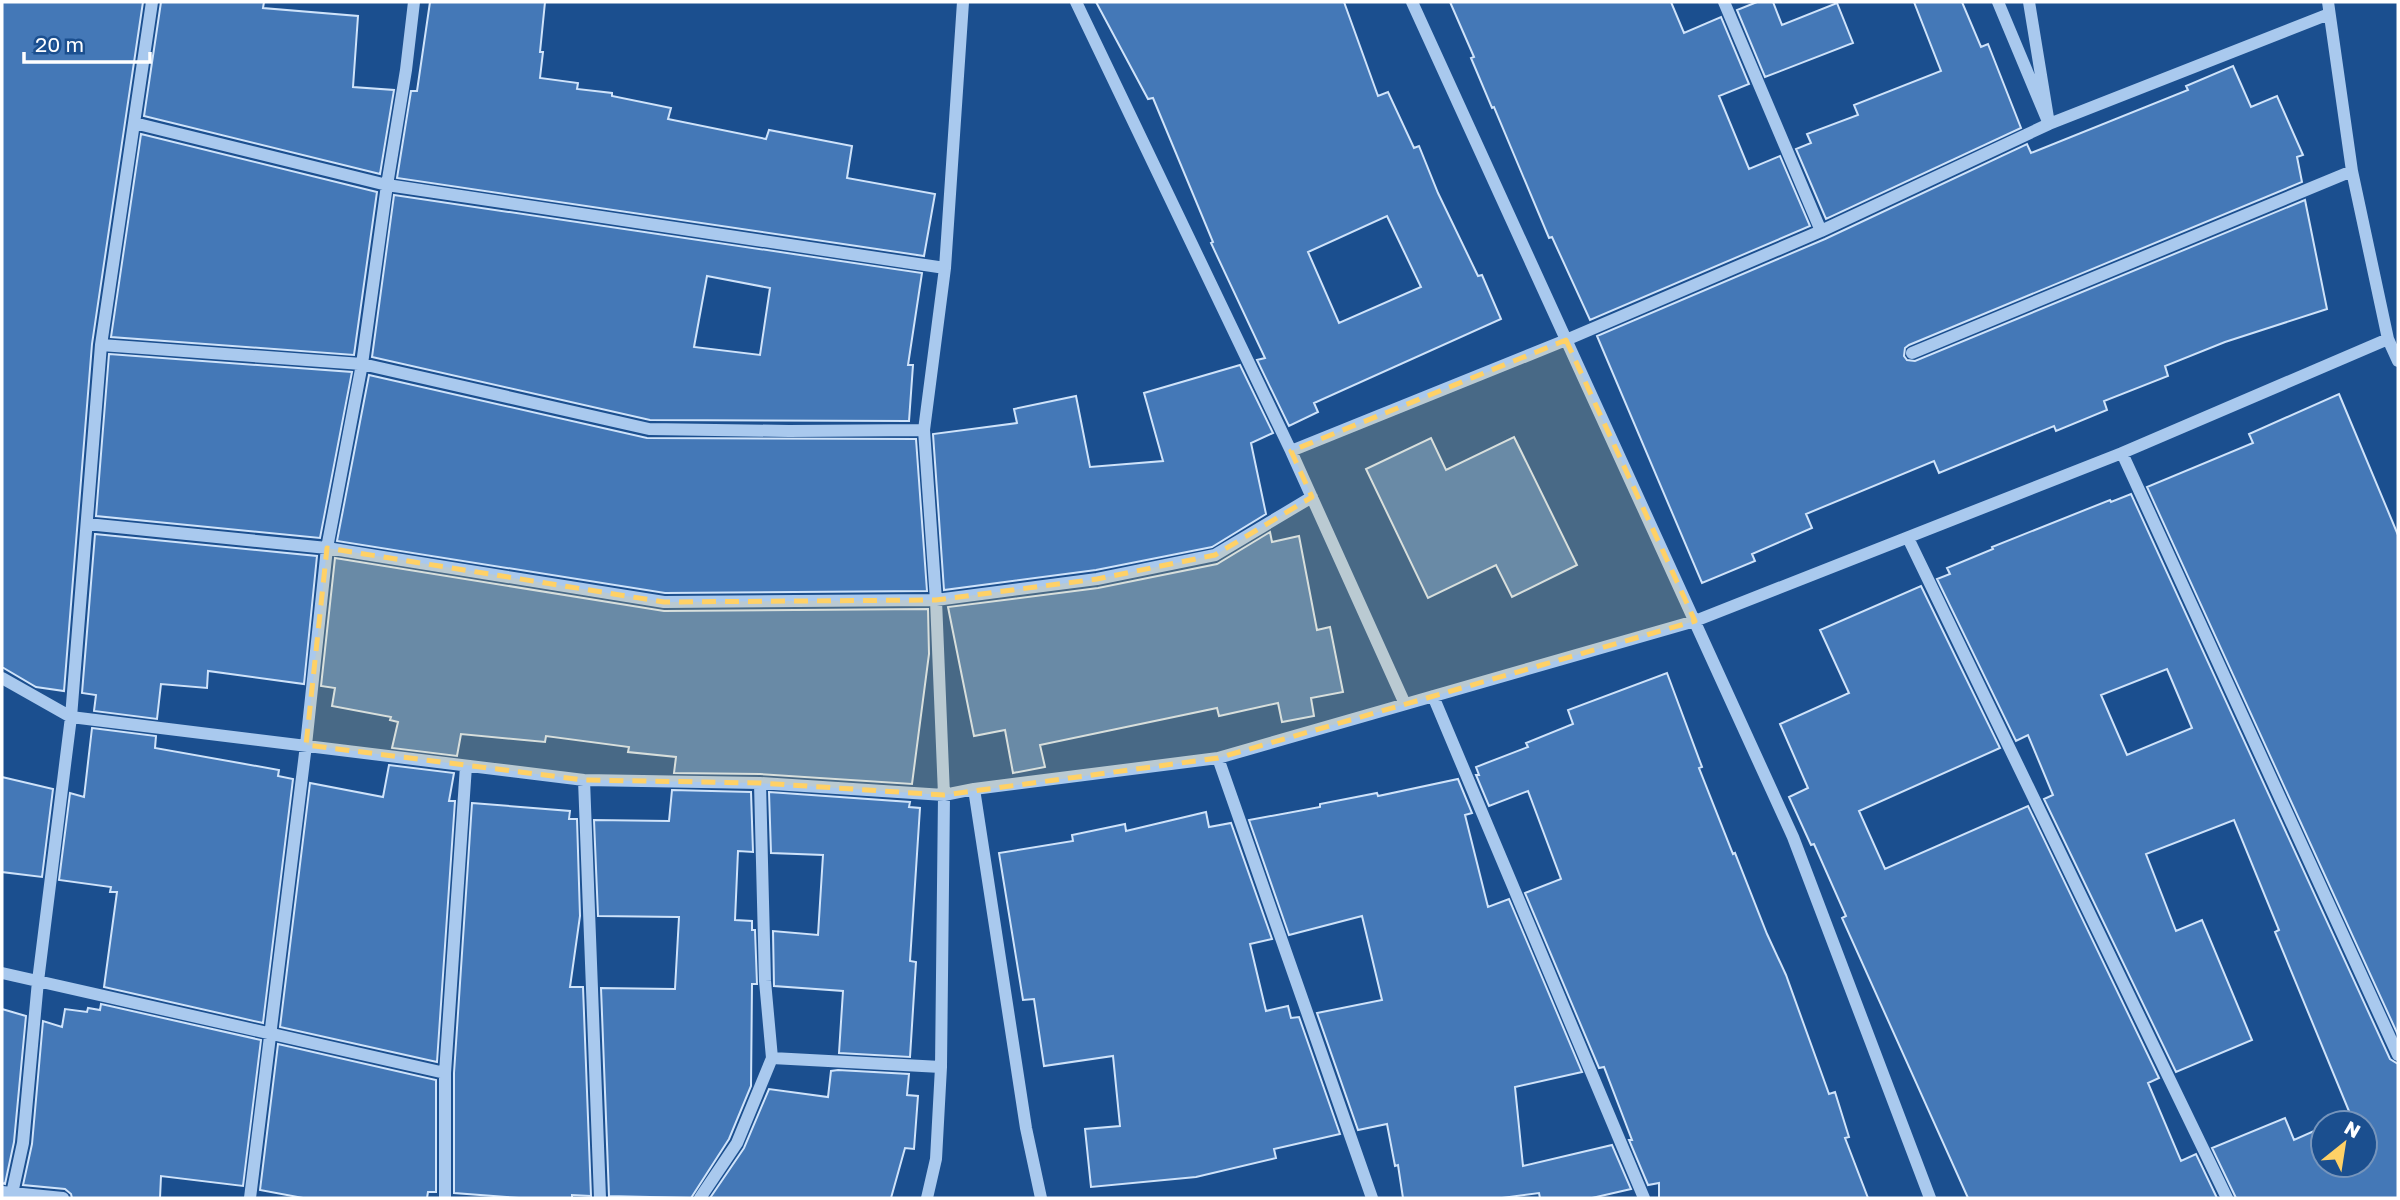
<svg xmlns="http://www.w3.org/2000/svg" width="2400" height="1200" viewBox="0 0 2400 1200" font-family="'Golos Text',sans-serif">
	<rect width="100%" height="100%" fill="#1b4f8f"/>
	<path fill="#4478b7" stroke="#cfe3fa" stroke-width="2" fill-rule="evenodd" d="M 2,2 L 143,2 L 92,344 L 64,691 L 36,687 L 2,667 Z
		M 161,2 L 264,2 L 263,8 L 358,16 L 353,87 L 394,90 L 380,174 L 144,116 Z
		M 430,2 L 545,2 L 540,52 L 543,52 L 540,78 L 578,83 L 577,89 L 612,93 L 612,96 L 671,108 L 668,119 L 766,139 L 769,130 L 852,146 L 847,178 L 935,194 L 924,256 L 397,178 L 411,91 L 417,91 Z
		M 1096,2 L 1344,2 L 1378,96 L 1388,92 L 1414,148 L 1419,146 L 1438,193 L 1478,276 L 1482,275 L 1501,319 L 1314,403 L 1318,412 L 1289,426 L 1257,360 L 1265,358 L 1211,243 L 1213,242 L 1153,98 L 1148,99 ZM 1387,216 L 1421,287 L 1339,323 L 1308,252 Z
		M 1450,2 L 1671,2 L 1684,33 L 1721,17 L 1749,84 L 1719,96 L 1749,169 L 1780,156 L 1810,226 L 1590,320 L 1552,237 L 1549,238 L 1494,107 L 1492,108 L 1471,58 L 1474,57 Z
		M 1757,2 L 1773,2 L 1782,25 L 1837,3 L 1853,43 L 1765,77 L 1737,10 Z
		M 1914,2 L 1962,2 L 1981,47 L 1988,44 L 2021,128 L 1826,219 L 1796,149 L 1811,143 L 1807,134 L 1858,115 L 1854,105 L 1941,71 Z
		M 2233,66 L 2251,107 L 2277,96 L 2303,155 L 2297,157 L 2302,182 L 1909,345 L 1905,348 L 1904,356 L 1907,360 L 1915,361 L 2305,200 L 2327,309 L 2225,342 L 2165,366 L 2168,376 L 2104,401 L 2107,410 L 2056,431 L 2054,426 L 1939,473 L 1934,461 L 1806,514 L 1812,528 L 1752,554 L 1755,561 L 1702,583 L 1597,336 L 1825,239 L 2027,144 L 2031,153 L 2188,90 L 2186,86 Z
		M 141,134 L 377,192 L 354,355 L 111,337 Z
		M 394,195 L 922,273 L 908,365 L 913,365 L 909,421 L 650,420 L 372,357 ZM 707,276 L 770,288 L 760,355 L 694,347 Z
		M 109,354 L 352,372 L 320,538 L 96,516 Z
		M 1240,365 L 1273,433 L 1251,443 L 1266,514 L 1212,547 L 1096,570 L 944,590 L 933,434 L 1017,423 L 1014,409 L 1076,396 L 1090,467 L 1163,461 L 1144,393 Z
		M 369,375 L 647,438 L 916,439 L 927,591 L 665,593 L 337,541 Z
		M 2339,394 L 2398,535 L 2398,1035 L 2147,487 L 2253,443 L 2249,434 Z
		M 1514,437 L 1577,565 L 1512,597 L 1496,565 L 1428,598 L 1366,469 L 1431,438 L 1446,470 Z
		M 2131,494 L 2390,1059 L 2398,1064 L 2398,1198 L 2236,1198 L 2212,1148 L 2285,1118 L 2294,1140 L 2323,1127 L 2323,1165 L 2365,1165 L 2365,1123 L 2333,1123 L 2351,1116 L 2275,932 L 2279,930 L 2234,820 L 2146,854 L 2176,931 L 2202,920 L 2252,1040 L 2176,1072 L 2044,799 L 2053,795 L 2028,735 L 2016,741 L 1937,579 L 1950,574 L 1947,568 L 1993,549 L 1992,547 L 2110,500 L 2111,502 ZM 2167,669 L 2192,728 L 2127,755 L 2101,695 Z
		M 1270,532 L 1272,542 L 1299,536 L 1317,630 L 1330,627 L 1343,692 L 1311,698 L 1314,716 L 1282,722 L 1278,703 L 1219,716 L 1217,708 L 1040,745 L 1045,767 L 1013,773 L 1005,730 L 974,736 L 948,607 L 1098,588 L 1217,564 Z
		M 95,534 L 317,556 L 304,684 L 208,671 L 207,688 L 161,684 L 157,719 L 94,711 L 96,695 L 82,693 Z
		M 335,558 L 664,611 L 928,609 L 929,654 L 912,784 L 760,774 L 674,773 L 676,757 L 628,752 L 629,747 L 546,736 L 545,742 L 461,734 L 457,756 L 392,748 L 398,722 L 390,720 L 391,717 L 332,706 L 335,688 L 321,686 Z
		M 1921,586 L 2000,748 L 1859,811 L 1885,869 L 2028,806 L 2159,1078 L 2148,1083 L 2181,1161 L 2196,1154 L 2217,1198 L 1968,1198 L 1842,918 L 1846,916 L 1814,844 L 1811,845 L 1789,797 L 1808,788 L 1780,724 L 1849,693 L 1820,630 Z
		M 1667,673 L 1702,767 L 1699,768 L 1733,854 L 1735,853 L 1767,934 L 1786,975 L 1829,1094 L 1835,1092 L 1849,1137 L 1845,1138 L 1868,1198 L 1659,1198 L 1659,1183 L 1648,1185 L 1629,1140 L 1632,1140 L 1604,1067 L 1599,1068 L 1525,893 L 1561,879 L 1528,791 L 1489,806 L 1476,775 L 1479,775 L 1476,767 L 1528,747 L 1526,743 L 1573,724 L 1568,710 Z
		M 92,728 L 156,736 L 155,748 L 279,770 L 278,776 L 293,779 L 263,1023 L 104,987 L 117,892 L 110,892 L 111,887 L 59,880 L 70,793 L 84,797 Z
		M 389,765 L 454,773 L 449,801 L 455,801 L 437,1062 L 280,1027 L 310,783 L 383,797 Z
		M 2,777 L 53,789 L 42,877 L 2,872 Z
		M 1458,779 L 1472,813 L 1465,815 L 1488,907 L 1509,899 L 1582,1072 L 1515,1087 L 1523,1166 L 1612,1145 L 1631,1189 L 1592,1198 L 1540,1198 L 1539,1193 L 1502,1198 L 1403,1198 L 1398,1165 L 1395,1166 L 1387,1124 L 1358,1130 L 1317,1013 L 1382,1000 L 1362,916 L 1289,935 L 1249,820 L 1320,807 L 1320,804 L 1377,793 L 1378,796 Z
		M 672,790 L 751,792 L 753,852 L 738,851 L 735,920 L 752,921 L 752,930 L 755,930 L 757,984 L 752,984 L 751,1086 L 729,1139 L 691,1198 L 609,1196 L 601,988 L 675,989 L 679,917 L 598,916 L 594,820 L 669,821 Z
		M 769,792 L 910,802 L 909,807 L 920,808 L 910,961 L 916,962 L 910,1057 L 839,1053 L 843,991 L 774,986 L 773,931 L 818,935 L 823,855 L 771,853 Z
		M 472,803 L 570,811 L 569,819 L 577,819 L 580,916 L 570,987 L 583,987 L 591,1196 L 572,1195 L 572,1198 L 519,1198 L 454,1193 L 454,1073 Z
		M 1206,812 L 1209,827 L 1231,823 L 1272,939 L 1250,944 L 1266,1011 L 1288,1006 L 1291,1018 L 1299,1017 L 1340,1134 L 1274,1149 L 1276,1158 L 1196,1177 L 1091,1187 L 1085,1129 L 1120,1126 L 1113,1056 L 1044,1066 L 1034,999 L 1023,1000 L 999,853 L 1073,841 L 1072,835 L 1125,824 L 1126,831 Z
		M 101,1004 L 261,1040 L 243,1186 L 161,1176 L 160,1198 L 72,1198 L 71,1194 L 65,1189 L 23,1185 L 32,1144 L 43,1021 L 62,1027 L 65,1009 L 87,1012 L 88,1008 L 100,1010 Z
		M 2,1009 L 26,1016 L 14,1142 L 5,1184 L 2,1183 Z
		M 278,1044 L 436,1080 L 436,1192 L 428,1192 L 427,1198 L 303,1198 L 260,1190 Z
		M 838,1070 L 909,1074 L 907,1095 L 918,1096 L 914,1149 L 905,1148 L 891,1198 L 710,1198 L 744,1148 L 769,1089 L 828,1097 L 831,1071 Z"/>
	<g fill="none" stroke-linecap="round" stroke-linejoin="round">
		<path stroke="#a9c9ee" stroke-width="12" d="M 1076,2 L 1291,451 L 1405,704
			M 1412,2 L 1793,837 L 1930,1198
			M 1724,2 L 1821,231
			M 1998,2 L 2049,124 L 2029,2
			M 2328,2 L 2352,171 L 2388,339 L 2398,361
			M 134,123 L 387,185 L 945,268
			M 101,345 L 362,364 L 649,429 L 789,431 L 924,430
			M 1912,353 L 2352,171
			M 1291,451 L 1566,340 L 1821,231 L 2049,124 L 2329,14
			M 2122,453 L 2398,1055
			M 87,524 L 327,548 L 664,602 L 936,600 L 1097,579 L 1215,555 L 1312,497
			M 1908,538 L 2227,1198
			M 2,678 L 71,717 L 584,780 L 760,783 L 944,795 L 974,789 L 1218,758 L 1695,621 L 2122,453 L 2388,339
			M 1433,696 L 1644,1198
			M 1218,758 L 1372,1198
			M 584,780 L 600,1198
			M 974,789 L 1026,1128 L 1041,1198
			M 2,973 L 445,1073
			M 772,1058 L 941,1067
			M 2,1192 L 63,1198
			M 11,1198 L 23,1143 L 38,981 L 71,717 L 101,345 L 152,2
			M 250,1198 L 306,745 L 327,548 L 362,364 L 387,185 L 406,70 L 414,2
			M 445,1198 L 445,1073 L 466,766
			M 700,1198 L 737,1143 L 772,1058 L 765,981 L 760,783
			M 927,1198 L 936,1159 L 941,1067 L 944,795 L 936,600 L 924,430 L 945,268 L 963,2"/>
	</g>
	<path fill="#ffd166" fill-opacity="0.2" stroke="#ffd166" stroke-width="5" stroke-dasharray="14 9" stroke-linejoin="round" d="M 1566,340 L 1695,621 L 1218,758 L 944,795 L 760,783 L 584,780 L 306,745 L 327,548 L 664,602 L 936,600 L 1097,579 L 1215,555 L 1312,497 L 1291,451 Z"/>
	<rect width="2400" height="1200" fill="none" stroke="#ffffff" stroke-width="7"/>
	<g transform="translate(2344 1144) rotate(30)"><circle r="33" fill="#1b4f8f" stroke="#7695bc" stroke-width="2"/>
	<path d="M0-5L12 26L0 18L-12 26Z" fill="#ffd166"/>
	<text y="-10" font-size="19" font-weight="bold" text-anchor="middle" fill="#ffffff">N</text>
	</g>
	<path d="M24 52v10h126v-10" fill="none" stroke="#ffffff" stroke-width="3.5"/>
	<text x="35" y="52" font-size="21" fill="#ffffff" stroke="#1b4f8f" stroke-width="5" paint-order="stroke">20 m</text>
</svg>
